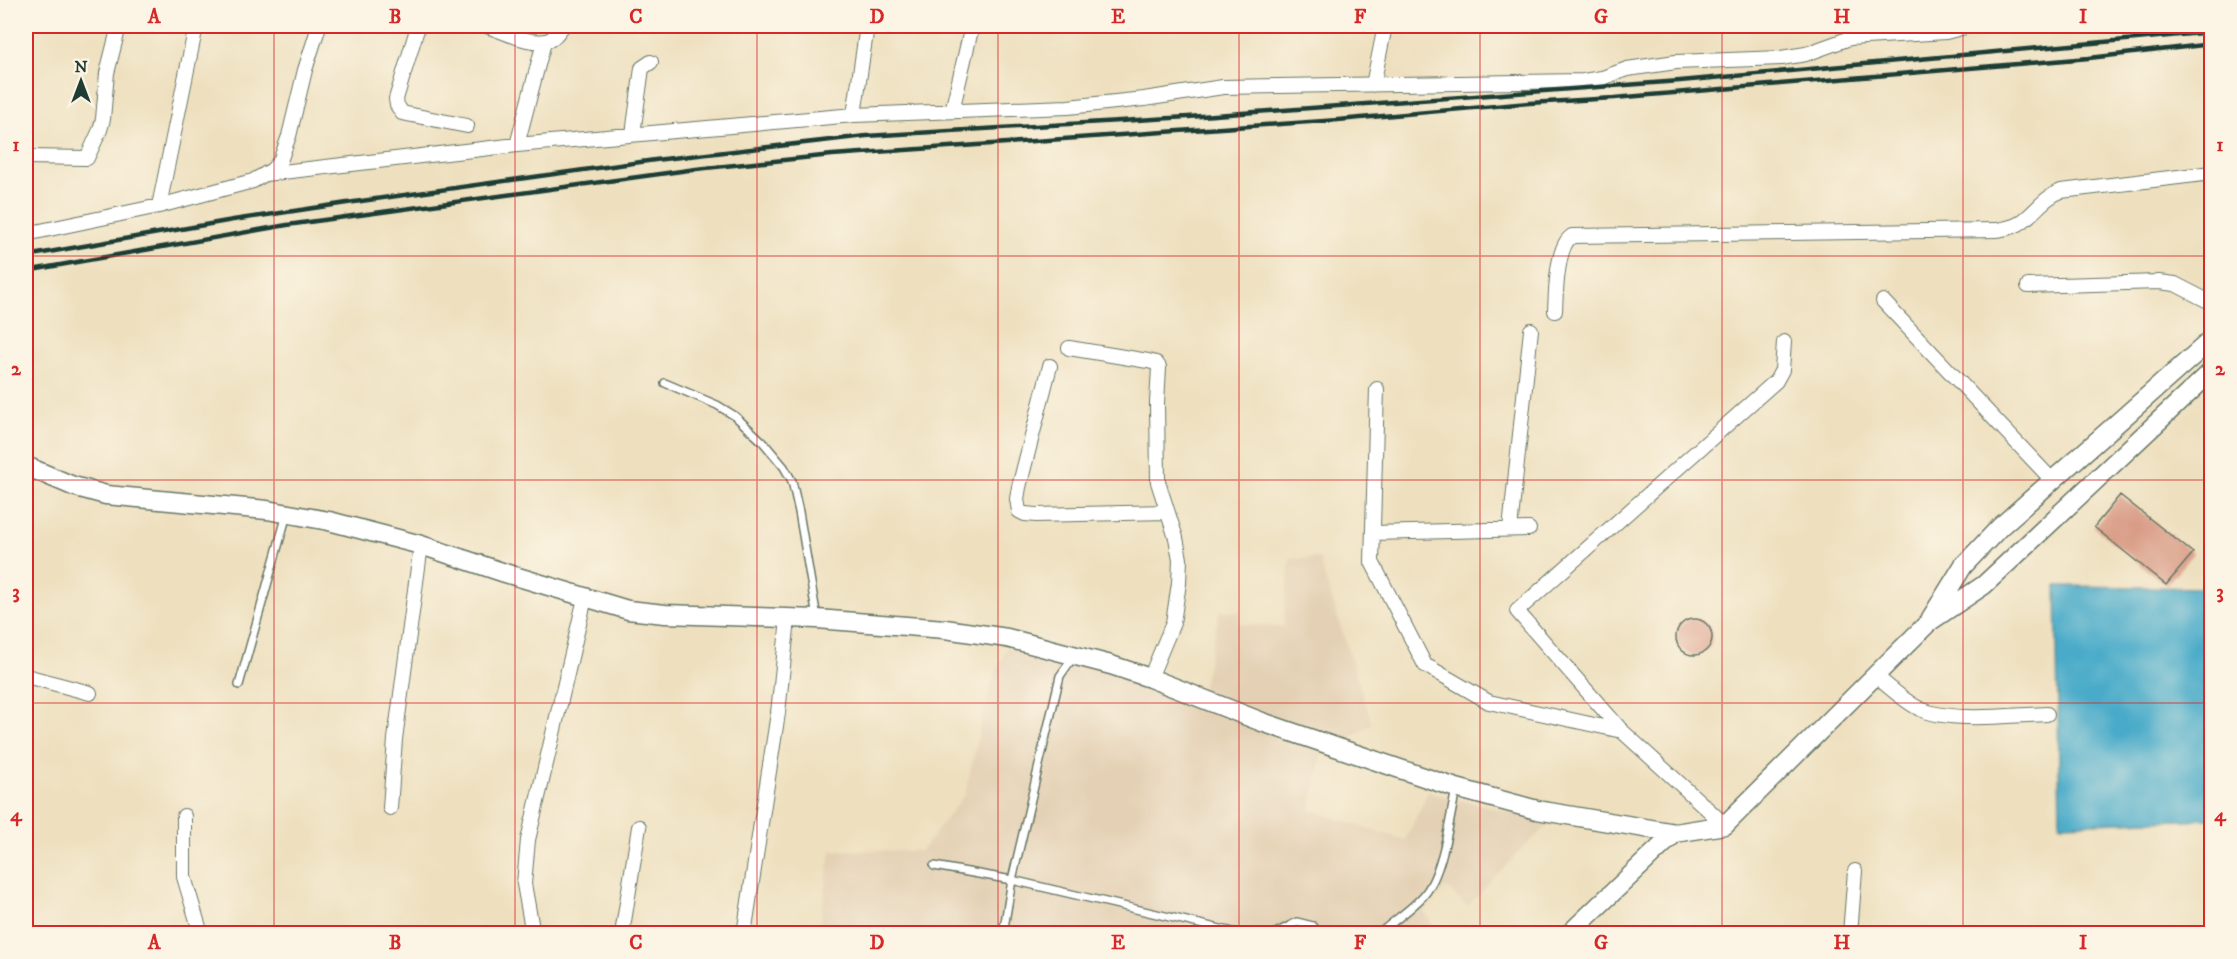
<svg xmlns="http://www.w3.org/2000/svg" width="2237" height="959" viewBox="0 0 2237 959" font-family="'IM FELL DW Pica',serif">
	<rect width="100%" height="100%" fill="#fcf5e5"/>
	<filter id="ink" filterUnits="userSpaceOnUse"><feTurbulence type="fractalNoise" baseFrequency=".0167" numOctaves="2"/><feDisplacementMap in="SourceGraphic" scale="12" xChannelSelector="R" yChannelSelector="G"/><feConvolveMatrix kernelMatrix="1 2 1 2 8 2 1 2 1" color-interpolation-filters="sRGB"/></filter>
	<filter id="wash" filterUnits="userSpaceOnUse"><feTurbulence type="fractalNoise" baseFrequency=".008" numOctaves="4" result="noise"/><feDisplacementMap in="SourceGraphic" scale="24" xChannelSelector="R" yChannelSelector="G"/><feGaussianBlur stdDeviation="1.35" result="paint"/><feColorMatrix in="noise" values="0 0 0 0 0 0 0 0 0 0 0 0 0 0 0 0 0 1.4 0 .05"/><feComposite in="paint" operator="in"/></filter>
	<g filter="url(#wash)">
		<rect width="100%" height="100%" fill="#eee0bf"/>
		<path fill="#e4d1b5" d="M 1319,558 L 1372,724 L 1322,754 L 1310,810 L 1405,840 L 1428,792 L 1552,822 L 1523,848 L 1467,907 L 1446,887 L 1424,911 L 1438,933 L 868,934 L 820,925 L 831,850 L 921,851 L 965,794 L 989,688 L 1007,647 L 1135,677 L 1199,703 L 1220,611 L 1240,612 L 1239,624 L 1283,627 L 1290,559 Z"/>
		<path fill="#4aabc9" stroke="#34747e" stroke-width="1.5" d="M 2056,586 L 2211,588 L 2211,819 L 2060,824 Z"/>
		<g id="blocks">
			<path fill="#d99d87" d="M 2120,495 L 2193,553 L 2166,585 L 2094,527 Z
				M1676 637a18 18 0 1 1 36 0a18 18 0 1 1-36 0Z"/>
		</g>
	</g>
	<g filter="url(#ink)">
		<use href="#blocks" fill-opacity="0" stroke="#677665" stroke-width="1.5"/>
		<g fill="none" stroke-linecap="round" stroke-linejoin="round">
			<defs>
				<path id="service" d="M 665,383 L 717,405 L 735,416 L 763,442 L 784,467 L 792,481 L 799,512 L 817,618
					M 1074,656 L 1060,676 L 1012,880 L 1242,934
					M 239,685 L 287,514
					M 934,866 L 1012,880 L 1003,934
					M 1274,934 L 1297,922 L 1313,926 L 1320,934
					M 1379,934 C 1393,921 1412,909 1424,895 C 1443,873 1450,817 1456,789"/>
				<path id="minor" d="M 418,26 L 396,99 L 397,105 L 402,113 L 467,126
					M 487,26 C 503,31 535,48 551,39 C 556,36 559,30 563,26
					M 1373,85 L 1385,26
					M 952,111 L 972,26
					M 854,115 L 867,26
					M 633,134 L 642,68 L 651,62
					M 517,145 L 544,42
					M 26,157 L 87,158 L 100,130 L 103,119 L 107,73 L 119,26
					M 265,174 L 517,145 L 854,115 L 1068,107 L 1144,99 L 1223,87 L 1583,81 L 1602,78 L 1627,69 L 1676,62 L 1781,58 L 1806,54 L 1850,38 L 1946,32 L 1969,26
					M 159,206 L 196,26
					M 26,234 L 159,206 L 253,181 L 272,170 L 280,161 L 289,136 L 305,70 L 319,26
					M 2028,286 L 2159,282 L 2175,284 L 2212,303
					M 1883,301 L 2052,480
					M 1555,311 C 1556,293 1556,246 1572,236 L 1997,230 C 2007,228 2016,227 2024,220 C 2037,210 2045,197 2061,191 L 2212,173
					M 1069,348 L 1148,361 L 1156,363 L 1159,367 L 1157,403 L 1158,482 L 1176,538 L 1180,559 L 1179,583 L 1173,623 L 1150,678
					M 1050,366 L 1019,487 L 1017,499 L 1019,511 L 1025,514 L 1036,515 L 1167,512
					M 1377,389 L 1372,562 L 1425,665 L 1489,702 L 1622,731 L 1725,825
					M 1510,529 L 1531,330
					M 1373,533 L 1529,529
					M 1875,675 C 1889,687 1904,701 1920,709 C 1952,723 2012,715 2047,714
					M 26,676 L 90,693
					M 1622,731 L 1517,611 L 1776,381 L 1782,370 L 1784,342
					M 390,808 L 395,739 L 421,545
					M 184,816 L 184,877 L 201,934
					M 533,934 L 524,884 L 528,840 L 585,598
					M 622,934 L 639,827
					M 744,934 L 778,713 L 788,619
					M 1850,934 L 1855,871"/>
				<path id="tertiary" d="M 26,466 L 73,486 L 106,495 L 267,510 L 329,521 L 421,545 L 505,573 L 628,610 L 665,614 L 817,619 L 945,629 L 1007,638 L 1111,665 L 1150,678 L 1262,722 L 1456,788 L 1537,810 L 1675,833
					M 1931,618 L 1963,566 L 2000,527 L 2212,339
					M 1569,934 L 1675,833 L 1725,825 L 1929,622 L 1984,585 L 2212,371"/>
			</defs>
			<use href="#service" stroke="#677665" stroke-width="10"/>
			<use href="#minor" stroke="#677665" stroke-width="16"/>
			<use href="#tertiary" stroke="#677665" stroke-width="21"/>
			<use href="#service" stroke="#fff" stroke-width="7"/>
			<use href="#minor" stroke="#fff" stroke-width="14"/>
			<use href="#tertiary" stroke="#fff" stroke-width="18"/>
			<path stroke="#1f3d34" stroke-width="4.5" d="M 26,256 L 233,220 L 347,203 L 655,160 L 866,136 L 1188,117 L 1680,81 L 2212,32
				M 26,271 L 287,225 L 696,169 L 832,155 L 1338,120 L 1529,103 L 1614,98 L 2089,58 L 2212,44"/>
		</g>
	</g>
	<path fill="none" stroke="#d62828" stroke-width="1.5" stroke-opacity="0.55" d="M 274,26 L 274,934M 515,26 L 515,934M 757,26 L 757,934M 998,26 L 998,934M 1239,26 L 1239,934M 1480,26 L 1480,934M 1722,26 L 1722,934M 1963,26 L 1963,934M 26,256 L 2212,256M 26,480 L 2212,480M 26,703 L 2212,703"/>
	<rect width="2237" height="959" fill="none" stroke="#fcf5e5" stroke-width="66"/>
	<g transform="translate(81 81)" stroke="#fcf5e5" stroke-width="4.5" paint-order="stroke">
	<path d="M0-4.5L10 22L0 15L-10 22Z" fill="#1f3d34"/>
	<text y="-9" font-size="16" font-weight="bold" text-anchor="middle" fill="#1f3d34">N</text>
	</g>
	<rect x="33" y="33" width="2171" height="893" fill="none" stroke="#d62828" stroke-width="2"/>
	<g font-size="20" text-anchor="middle" font-weight="bold" fill="#d62828">
		<text x="154" y="23">A</text>
		<text x="395" y="23">B</text>
		<text x="636" y="23">C</text>
		<text x="877" y="23">D</text>
		<text x="1118" y="23">E</text>
		<text x="1360" y="23">F</text>
		<text x="1601" y="23">G</text>
		<text x="1842" y="23">H</text>
		<text x="2083" y="23">I</text>
		<text x="16" y="151">1</text>
		<text x="2220" y="151">1</text>
		<text x="16" y="375">2</text>
		<text x="2220" y="375">2</text>
		<text x="16" y="598">3</text>
		<text x="2220" y="598">3</text>
		<text x="16" y="821">4</text>
		<text x="2220" y="821">4</text>
		<text x="154" y="949">A</text>
		<text x="395" y="949">B</text>
		<text x="636" y="949">C</text>
		<text x="877" y="949">D</text>
		<text x="1118" y="949">E</text>
		<text x="1360" y="949">F</text>
		<text x="1601" y="949">G</text>
		<text x="1842" y="949">H</text>
		<text x="2083" y="949">I</text>
	</g>
</svg>
